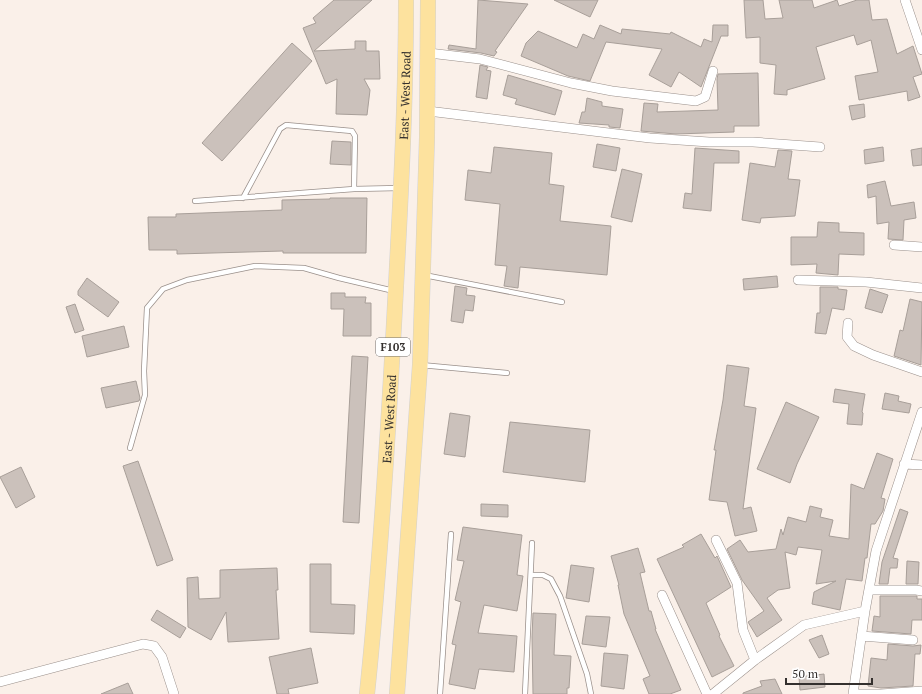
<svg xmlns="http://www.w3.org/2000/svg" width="922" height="694" viewBox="0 0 922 694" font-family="'PT Serif',serif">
	<rect width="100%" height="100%" fill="#faf0e9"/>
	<path fill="#cbc1bb" stroke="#a89f99" d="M 334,0 L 372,0 L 314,51 L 355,49 L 355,41 L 366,41 L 366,51 L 379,51 L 380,79 L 364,79 L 370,90 L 367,115 L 336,114 L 337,79 L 326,84 L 303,28 L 316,23 L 313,18 Z
		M 478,0 L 528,4 L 495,51 L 497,52 L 494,56 L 481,53 L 448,49 L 449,45 L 476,49 Z
		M 554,0 L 598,0 L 590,17 Z
		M 744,0 L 763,0 L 765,19 L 783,18 L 779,0 L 812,0 L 814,8 L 837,0 L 839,6 L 857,0 L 869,0 L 872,20 L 887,19 L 897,54 L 913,46 L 922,74 L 913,77 L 920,97 L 908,101 L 907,91 L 859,100 L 855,76 L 878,72 L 871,40 L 857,45 L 854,35 L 816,47 L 825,79 L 787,90 L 787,95 L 774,94 L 776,65 L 760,63 L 760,37 L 746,38 Z
		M 600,25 L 621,34 L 622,29 L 670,34 L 671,32 L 701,47 L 704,39 L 712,42 L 713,25 L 728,25 L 728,36 L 721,36 L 701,87 L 679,72 L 671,87 L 649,75 L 662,49 L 606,42 L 590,81 L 568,76 L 521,56 L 526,43 L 538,31 L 577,48 L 583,34 L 594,39 Z
		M 292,43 L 312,61 L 222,161 L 202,143 Z
		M 480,65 L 488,67 L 486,70 L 491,71 L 487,99 L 476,97 Z
		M 758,73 L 759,126 L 734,126 L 734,132 L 676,134 L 641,131 L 644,103 L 658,104 L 657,112 L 718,110 L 717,79 L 718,74 Z
		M 508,75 L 562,91 L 555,115 L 515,104 L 517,99 L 503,95 Z
		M 587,98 L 602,102 L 602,106 L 623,109 L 620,128 L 609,127 L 609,125 L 579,123 L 582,112 L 585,112 Z
		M 864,104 L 865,117 L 852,120 L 849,106 Z
		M 332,141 L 351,142 L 351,165 L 330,164 Z
		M 597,144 L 620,148 L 616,171 L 593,167 Z
		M 494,147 L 552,153 L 549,184 L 564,186 L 560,221 L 611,226 L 607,275 L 520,267 L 518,288 L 504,286 L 507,266 L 495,265 L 500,204 L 465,200 L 468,170 L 491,173 Z
		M 883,147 L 884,161 L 865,164 L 864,150 Z
		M 695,148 L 739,151 L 739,163 L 714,163 L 711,211 L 683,208 L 685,193 L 692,194 Z
		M 922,148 L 922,165 L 913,166 L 911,150 Z
		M 778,150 L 792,151 L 788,179 L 800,180 L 795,216 L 761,218 L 760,223 L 742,220 L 750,163 L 775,167 Z
		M 622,169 L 642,174 L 632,222 L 611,217 Z
		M 885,181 L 891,206 L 914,202 L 916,218 L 904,220 L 903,240 L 888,239 L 889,222 L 877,224 L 876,196 L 868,198 L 867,185 Z
		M 330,198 L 367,198 L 366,253 L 283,253 L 283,251 L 177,254 L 177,250 L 149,250 L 148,217 L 176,217 L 176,214 L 282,210 L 282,200 L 330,199 Z
		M 818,222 L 839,223 L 839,232 L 864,233 L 864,255 L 839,254 L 838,275 L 816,273 L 817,264 L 791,265 L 791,237 L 817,237 Z
		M 777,276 L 778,287 L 744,290 L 743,279 Z
		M 87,278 L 119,302 L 108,317 L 78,295 L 78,291 Z
		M 455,286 L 467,288 L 466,295 L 475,296 L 473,311 L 465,310 L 463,323 L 451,321 Z
		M 820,287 L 838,287 L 838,289 L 847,290 L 844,310 L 832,308 L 826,334 L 815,333 L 817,313 L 820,313 Z
		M 870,289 L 888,295 L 882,313 L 865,308 Z
		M 331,293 L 345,293 L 345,297 L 366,297 L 365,303 L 371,303 L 371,336 L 343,336 L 344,309 L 331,309 Z
		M 910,299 L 922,302 L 921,365 L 894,356 L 900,330 L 903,331 Z
		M 75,304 L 84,330 L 75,333 L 66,307 Z
		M 124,326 L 129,347 L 87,357 L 82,336 Z
		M 352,356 L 368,357 L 359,523 L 343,522 Z
		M 727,365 L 749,368 L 744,406 L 756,408 L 743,509 L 751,507 L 757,531 L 735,536 L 727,502 L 709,500 L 716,450 L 714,450 L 723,400 Z
		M 136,381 L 140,398 L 139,401 L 106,408 L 101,388 Z
		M 835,389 L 865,394 L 862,412 L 863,413 L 862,425 L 847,424 L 849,404 L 833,402 Z
		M 885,393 L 899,396 L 898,401 L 911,404 L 909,413 L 882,409 Z
		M 786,402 L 819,417 L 797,464 L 790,483 L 757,469 Z
		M 450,413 L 470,416 L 465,457 L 444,454 Z
		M 510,422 L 590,430 L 585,482 L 503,472 Z
		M 877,453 L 893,459 L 881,498 L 885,499 L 883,511 L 875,524 L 871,524 L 867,558 L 865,558 L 862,581 L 846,579 L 840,610 L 812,604 L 814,592 L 836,581 L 816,584 L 822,550 L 798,547 L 796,555 L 785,552 L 790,588 L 778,590 L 767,598 L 782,620 L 757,637 L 748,622 L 764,611 L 742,580 L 727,549 L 740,540 L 748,552 L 776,549 L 781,529 L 783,535 L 788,517 L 806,522 L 810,506 L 822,509 L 820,517 L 833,520 L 829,536 L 849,539 L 851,484 L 864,489 Z
		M 138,461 L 173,560 L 157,566 L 123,466 Z
		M 21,467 L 35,497 L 16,508 L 0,477 Z
		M 481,504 L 508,505 L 508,517 L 481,516 Z
		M 900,509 L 908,512 L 893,558 L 898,559 L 897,568 L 890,568 L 888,584 L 879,584 L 882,562 Z
		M 463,527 L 522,535 L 517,575 L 523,576 L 517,611 L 484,605 L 478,633 L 517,636 L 514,672 L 479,669 L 475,689 L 449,684 L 456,645 L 452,644 L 461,602 L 455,600 L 464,561 L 457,560 Z
		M 701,534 L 715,558 L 717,556 L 731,587 L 706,603 L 720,635 L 719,636 L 734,666 L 712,677 L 657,559 L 684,547 L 682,545 Z
		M 638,548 L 645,572 L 640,573 L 649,611 L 651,611 L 656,629 L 655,629 L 681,690 L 670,694 L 649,694 L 643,679 L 650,676 L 624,614 L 618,585 L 619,585 L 611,556 Z
		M 907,561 L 919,562 L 918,584 L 906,584 Z
		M 310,564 L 331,564 L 331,604 L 355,605 L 354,634 L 310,632 Z
		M 571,565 L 594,568 L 589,602 L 566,598 Z
		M 277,568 L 278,590 L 276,590 L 279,639 L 228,642 L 226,612 L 211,640 L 188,627 L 187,578 L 198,577 L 199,599 L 220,598 L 220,570 Z
		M 880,596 L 917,596 L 917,599 L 922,599 L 922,620 L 912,620 L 911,634 L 872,631 L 874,616 L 880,617 Z
		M 157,610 L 186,628 L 180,638 L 151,620 Z
		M 533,613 L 556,614 L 554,655 L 571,656 L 569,688 L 567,688 L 567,694 L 533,694 L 532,637 Z
		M 586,616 L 610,617 L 606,647 L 582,644 Z
		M 822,635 L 829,654 L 819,658 L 809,640 Z
		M 888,644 L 913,646 L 921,645 L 920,654 L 915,654 L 913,686 L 881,688 L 868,686 L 871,658 L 887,660 Z
		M 311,648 L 318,683 L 288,689 L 289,694 L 277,694 L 269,657 Z
		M 604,653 L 628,655 L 624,689 L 601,686 Z
		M 824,674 L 825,687 L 800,690 L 799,677 Z
		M 775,679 L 782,694 L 743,694 L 743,693 L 762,686 L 760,681 Z
		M 128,683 L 133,694 L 101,694 Z"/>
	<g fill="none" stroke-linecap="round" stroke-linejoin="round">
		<defs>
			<path id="service" d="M 243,198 L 280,129 L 286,125 L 352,131 L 355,136 L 354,189
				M 195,201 L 354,189 L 399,188
				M 424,275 L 562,302
				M 421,365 L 507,373
				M 130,448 L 145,395 L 144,371 L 147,308 L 163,289 L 187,280 L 255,266 L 304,268 L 339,278 L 394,291
				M 531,575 L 543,575 L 551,579 L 560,596 L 587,674 L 591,694
				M 440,694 L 451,534
				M 525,694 L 532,543"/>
			<path id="minor" d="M 905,0 L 922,50
				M 429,53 L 480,59 L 571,83 L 612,91 L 696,101 L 705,97 L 713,71
				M 428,111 L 650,138 L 709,142 L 753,142 L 820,147
				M 894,245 L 922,247
				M 798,280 L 866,282 L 922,288
				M 848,323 L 847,337 L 854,346 L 873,355 L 922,372
				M 904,464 L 922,465
				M 716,540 L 737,583 L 743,630 L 755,660
				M 869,590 L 916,590 L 922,591
				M 662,595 L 707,694
				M 861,636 L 913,640
				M 0,682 L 143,644 L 154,646 L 162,657 L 174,694
				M 713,694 L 755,660 L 804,625 L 865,611
				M 853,694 L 865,611 L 876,551 L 922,412
				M 853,694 L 881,694 L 922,691"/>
			<g id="primary">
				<path id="s1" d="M 367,694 C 381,558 389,422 396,286 C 401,191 406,96 406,0"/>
				<path d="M 397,694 L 420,365 L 427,137 L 428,0"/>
			</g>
		</defs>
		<use href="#service" stroke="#9a908b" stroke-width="6"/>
		<use href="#minor" stroke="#9a908b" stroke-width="10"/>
		<use href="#primary" stroke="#d2d1d1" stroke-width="16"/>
		<use href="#service" stroke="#fff" stroke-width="4.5"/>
		<use href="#minor" stroke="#fff" stroke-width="9"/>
		<use href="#primary" stroke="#fde29e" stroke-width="15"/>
	</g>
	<g text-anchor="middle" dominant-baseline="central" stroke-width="4" stroke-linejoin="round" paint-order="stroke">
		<rect fill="#fff" stroke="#716e6d" stroke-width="1" x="376" y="338" width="34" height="18" rx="3"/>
		<g font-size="11" font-weight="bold" fill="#34302e">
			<text x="393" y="347">F103</text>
		</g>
		<g font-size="12" fill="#34302e" stroke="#fff">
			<text stroke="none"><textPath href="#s1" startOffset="600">East - West Road</textPath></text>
			<text stroke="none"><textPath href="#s1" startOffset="276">East - West Road</textPath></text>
		</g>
	</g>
	<path d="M786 678v6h86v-6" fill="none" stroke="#34302e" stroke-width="2"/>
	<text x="792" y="678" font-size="12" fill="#34302e" stroke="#ffffff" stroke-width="3" paint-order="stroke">50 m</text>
</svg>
